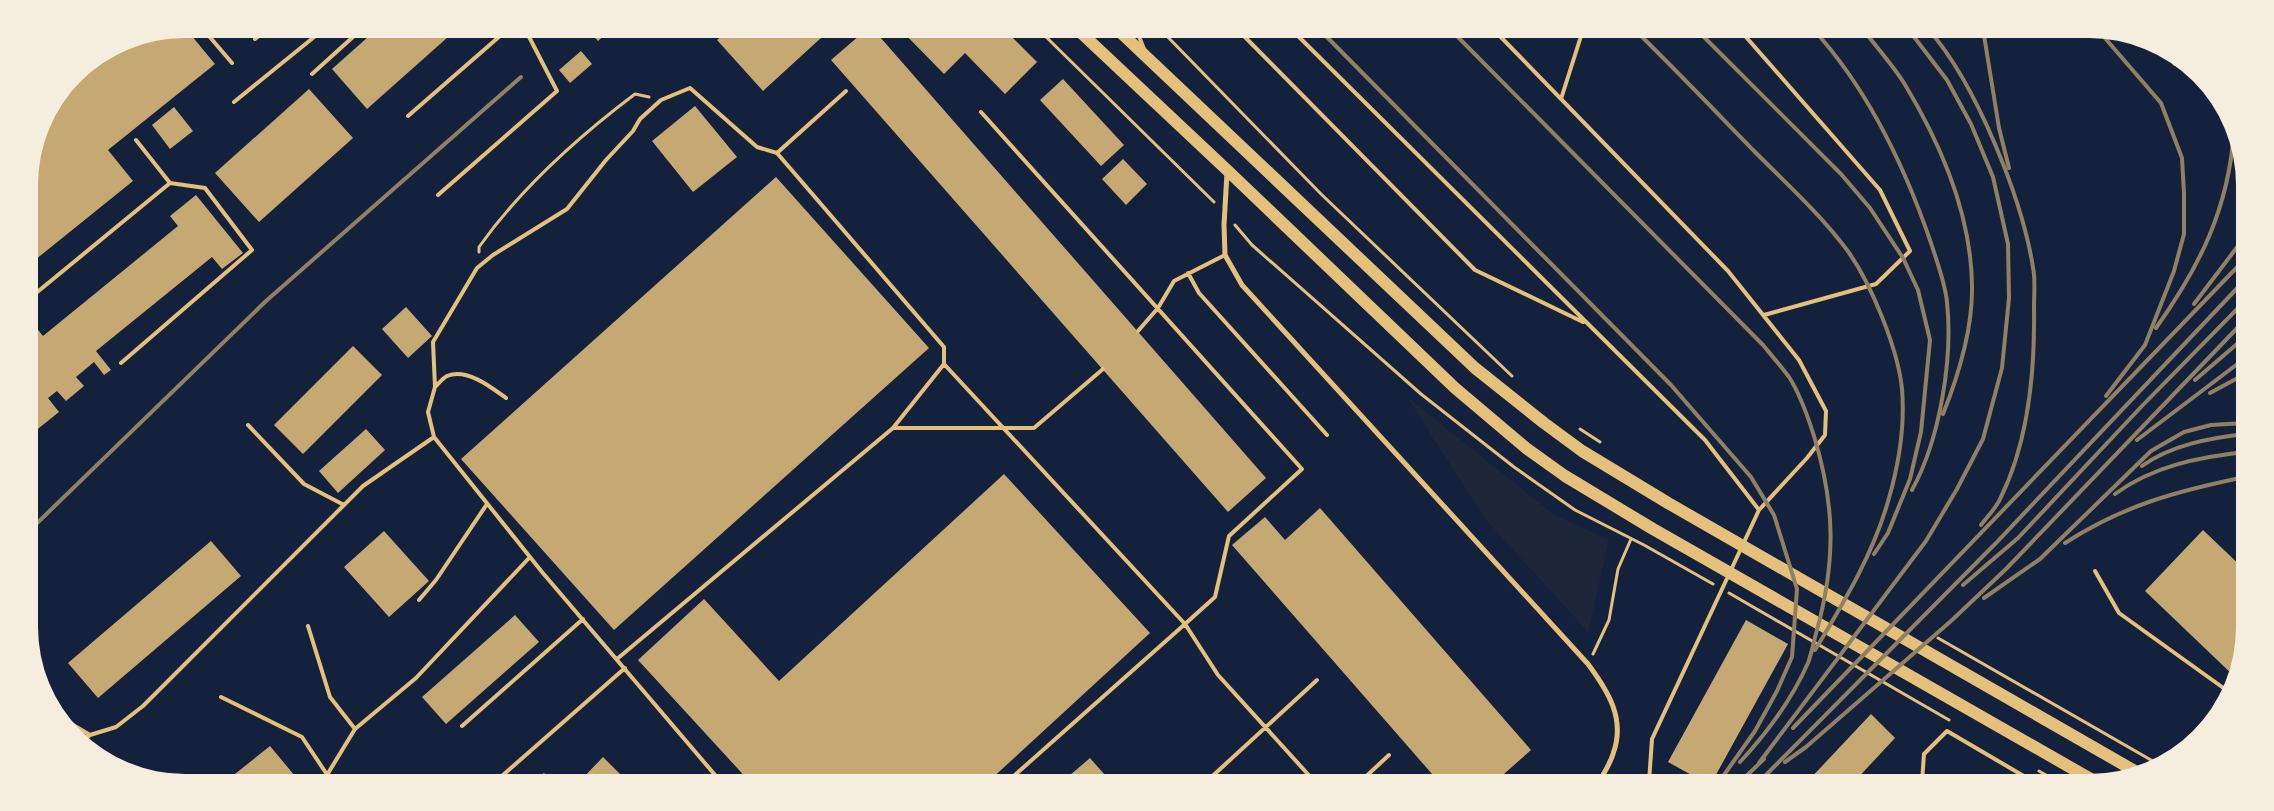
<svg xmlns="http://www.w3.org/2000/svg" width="2274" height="811" viewBox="0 0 2274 811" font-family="'Noto Sans',sans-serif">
	<rect width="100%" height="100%" fill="#14213d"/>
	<path fill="#1d2539" d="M 1407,397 L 1553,514 L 1609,540 L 1588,632 L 1486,520 Z"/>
	<path fill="#c6a872" d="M 186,29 L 215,64 L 108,150 L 133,181 L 30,264 L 29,174 L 45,116 L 82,68 L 125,41 Z
		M 377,29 L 457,29 L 367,109 L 332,69 Z
		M 587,29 L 611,29 L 598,41 Z
		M 730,29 L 815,29 L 822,37 L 763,91 L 717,40 Z
		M 867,29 L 873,29 L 1266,478 L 1228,512 L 831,60 Z
		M 900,29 L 981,29 L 987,35 L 994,29 L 1004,29 L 1037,62 L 1005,94 L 965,53 L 944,74 Z
		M 581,51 L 592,64 L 570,83 L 559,70 Z
		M 2164,53 L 2178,63 L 2174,66 Z
		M 1063,79 L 1124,145 L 1101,166 L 1040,100 Z
		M 309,89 L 353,138 L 259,222 L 215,173 Z
		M 695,106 L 737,157 L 693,192 L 652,141 Z
		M 174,107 L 193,131 L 170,149 L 152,125 Z
		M 1123,159 L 1147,184 L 1126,205 L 1102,179 Z
		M 776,177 L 929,348 L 614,630 L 461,459 Z
		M 196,195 L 243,253 L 222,269 L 212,257 L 96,351 L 111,370 L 104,375 L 94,362 L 76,377 L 84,386 L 66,401 L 57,391 L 48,398 L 59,412 L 34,432 L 30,428 L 30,320 L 43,336 L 178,226 L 170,216 Z
		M 406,307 L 432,336 L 408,358 L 382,329 Z
		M 353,346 L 382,375 L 303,454 L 274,425 Z
		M 366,429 L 385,450 L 338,493 L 319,471 Z
		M 1004,474 L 1150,633 L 988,782 L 750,782 L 638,660 L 704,599 L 779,681 Z
		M 1320,508 L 1531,750 L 1495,782 L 1439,782 L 1232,545 L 1265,517 L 1285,540 Z
		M 2203,530 L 2245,570 L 2245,626 L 2236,678 L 2145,591 Z
		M 384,531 L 429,581 L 389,617 L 344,567 Z
		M 211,541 L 241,576 L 98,698 L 68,663 Z
		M 515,615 L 539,642 L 446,724 L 422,697 Z
		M 1746,620 L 1788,644 L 1712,782 L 1704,782 L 1668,762 Z
		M 1871,714 L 1895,738 L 1854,782 L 1807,782 Z
		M 270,746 L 300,782 L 234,782 L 230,778 Z
		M 603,757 L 625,779 L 621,782 L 579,782 Z
		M 1090,758 L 1111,782 L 1062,782 Z
		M 544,773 L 551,782 L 533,782 Z"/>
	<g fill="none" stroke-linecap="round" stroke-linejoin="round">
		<path stroke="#e5c07b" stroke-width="3" d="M 1038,29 L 1214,202
			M 1160,29 L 1321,194 L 1512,376
			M 1235,225 L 1252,245 L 1421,394 L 1514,467 L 1575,510 L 1644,545 L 1713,584
			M 479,252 L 479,247 C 521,188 578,137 635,94 L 649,97
			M 1580,429 L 1600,442
			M 1729,593 L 1949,720
			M 1938,638 L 2158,764
			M 1593,654 L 1609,620 L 1618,569 L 1631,539
			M 2039,771 L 2058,782"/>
		<path stroke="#e5c07b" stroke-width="4" d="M 203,29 L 232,63
			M 1136,29 L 1144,49
			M 1237,29 L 1475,270 L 1583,322
			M 1493,29 L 1728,271 L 1799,360 L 1826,411 L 1825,435 L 1807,458 L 1759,510
			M 1739,29 L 1880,190 L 1910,251 L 1876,284 L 1764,315
			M 1298,36 L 1705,440 L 1759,510 L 1652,739 L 1649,782
			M 255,39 L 268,29
			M 312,74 L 354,36 L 351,29
			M 1561,99 L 1582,33 L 1579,29
			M 234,102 L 324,29
			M 981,112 L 1302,469 L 1229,536 L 1215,597 L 1185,624 L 1218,675 L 1315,782
			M 408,116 L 508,29
			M 777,153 L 944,347 L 944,364 L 1185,624 L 1007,782
			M 438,195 L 557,91 L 525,29
			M 1188,273 L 1199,293 L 1327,435
			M 30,298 L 170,183 L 136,140
			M 1138,331 L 1158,308 L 1174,281 L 1225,255
			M 121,363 L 252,250 L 205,188 L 170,183
			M 435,387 C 438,384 443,378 447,376 C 467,368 491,387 506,398
			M 248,425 L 304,484 L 344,505
			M 893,428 L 944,364
			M 2095,571 L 2119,613 L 2229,692
			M 419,600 L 436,580 L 487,504
			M 308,626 L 330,697 L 355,729 L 416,678 L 530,557
			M 617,659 L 893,428 L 1034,428 L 1103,369
			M 221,697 L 302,737 L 332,782
			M 63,719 L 90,735 L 116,727 L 143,706 L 363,486 L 434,437
			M 462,726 L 583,619
			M 83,740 L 90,735
			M 327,775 L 355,729
			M 495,782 L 625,668
			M 721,782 L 542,572 L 434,437 L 428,412 L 435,387 L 433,342 L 477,268 L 493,255 L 567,209 L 606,160 L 633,131 L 640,119 L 661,100 L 690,88 L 757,147 L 777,153 L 846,91
			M 1206,782 L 1317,680
			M 1360,782 L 1389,755
			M 1922,782 L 1924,754 L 1947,731 L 2034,782"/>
		<path stroke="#e5c07b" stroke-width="5" d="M 1227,173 L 1224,225 L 1225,255 L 1242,285 L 1588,664 C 1608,691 1626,719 1613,754 C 1610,764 1604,773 1599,782"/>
		<path stroke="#e5c07b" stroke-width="12" d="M 1077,29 L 1227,170 L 1455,388 L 1526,448 L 1565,476 L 1653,529 L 2096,782
			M 1117,29 L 1475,368 L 1544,423 L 1582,451 L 1668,503 L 2140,774"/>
		<path stroke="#918062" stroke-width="4" d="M 1319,29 L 1671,385 L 1751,477 L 1774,515 L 1797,589 L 1792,657 L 1777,691 L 1755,731 L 1719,782
			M 1450,29 L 1763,345 C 1771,355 1781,366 1789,377 C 1800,394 1808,417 1814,436 C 1835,505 1836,560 1817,630 C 1814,640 1812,652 1808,663 C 1792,699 1767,733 1740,762
			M 1634,29 C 1676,70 1716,112 1756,153 C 1787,184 1821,215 1847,250 C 1871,283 1898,349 1902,389 C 1905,425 1899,463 1889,498 C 1874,553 1844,602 1815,650
			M 1696,29 L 1841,174 L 1870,208 L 1903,258 L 1918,290 L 1930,340 L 1921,432 L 1910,479 L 1888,533 L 1874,554
			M 1813,29 C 1868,89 1905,167 1931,243 C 1937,262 1945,282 1947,302 C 1953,359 1940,439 1912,490
			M 1863,29 C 1876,47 1892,64 1904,83 C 1941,144 1971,214 1972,285 C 1973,329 1959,374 1943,414
			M 1928,29 C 1976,83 2024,202 2034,274 C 2035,285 2034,297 2034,308 C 2035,371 2029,440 2001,497 C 1997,507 1988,516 1981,525
			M 1983,29 L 1999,128 L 2009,168
			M 2098,30 L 2161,103 L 2182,158 L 2184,193 L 2184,234 L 2174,271 L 2145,345 L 2106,396
			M 2194,304 L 2244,238
			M 2156,328 C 2200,266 2229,208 2234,130
			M 2195,380 L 2244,338
			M 2210,393 L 2245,374
			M 2137,440 L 2244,359
			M 2142,466 C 2171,445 2210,438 2245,434
			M 2115,494 C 2153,466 2199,457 2245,452
			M 31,529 L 266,301 L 521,77
			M 2065,543 C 2124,505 2177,491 2245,477
			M 1963,585 L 2018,538 L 2141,407 L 2244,302
			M 1984,598 L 2040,559 L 2151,451 L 2184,432 L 2211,425 L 2245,423
			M 1793,728 L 2244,260
			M 1785,762 L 1806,747 L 1951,621 L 2006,569 L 2244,321
			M 1759,763 L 1926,541 L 1957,489 L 1983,439 L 2002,368 L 2009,298 L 2008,244 L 1993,177 L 1971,124 L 1947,80 L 1908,29
			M 1740,782 L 1764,759
			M 1759,782 L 1995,544 L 2244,281"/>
	</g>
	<path d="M0 0H2274V811H0ZM185 38H2089A147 147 0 0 1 2236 185V627A147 147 0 0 1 2089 774H185A147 147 0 0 1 38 627V185A147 147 0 0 1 185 38Z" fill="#f5edde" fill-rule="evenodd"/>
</svg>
